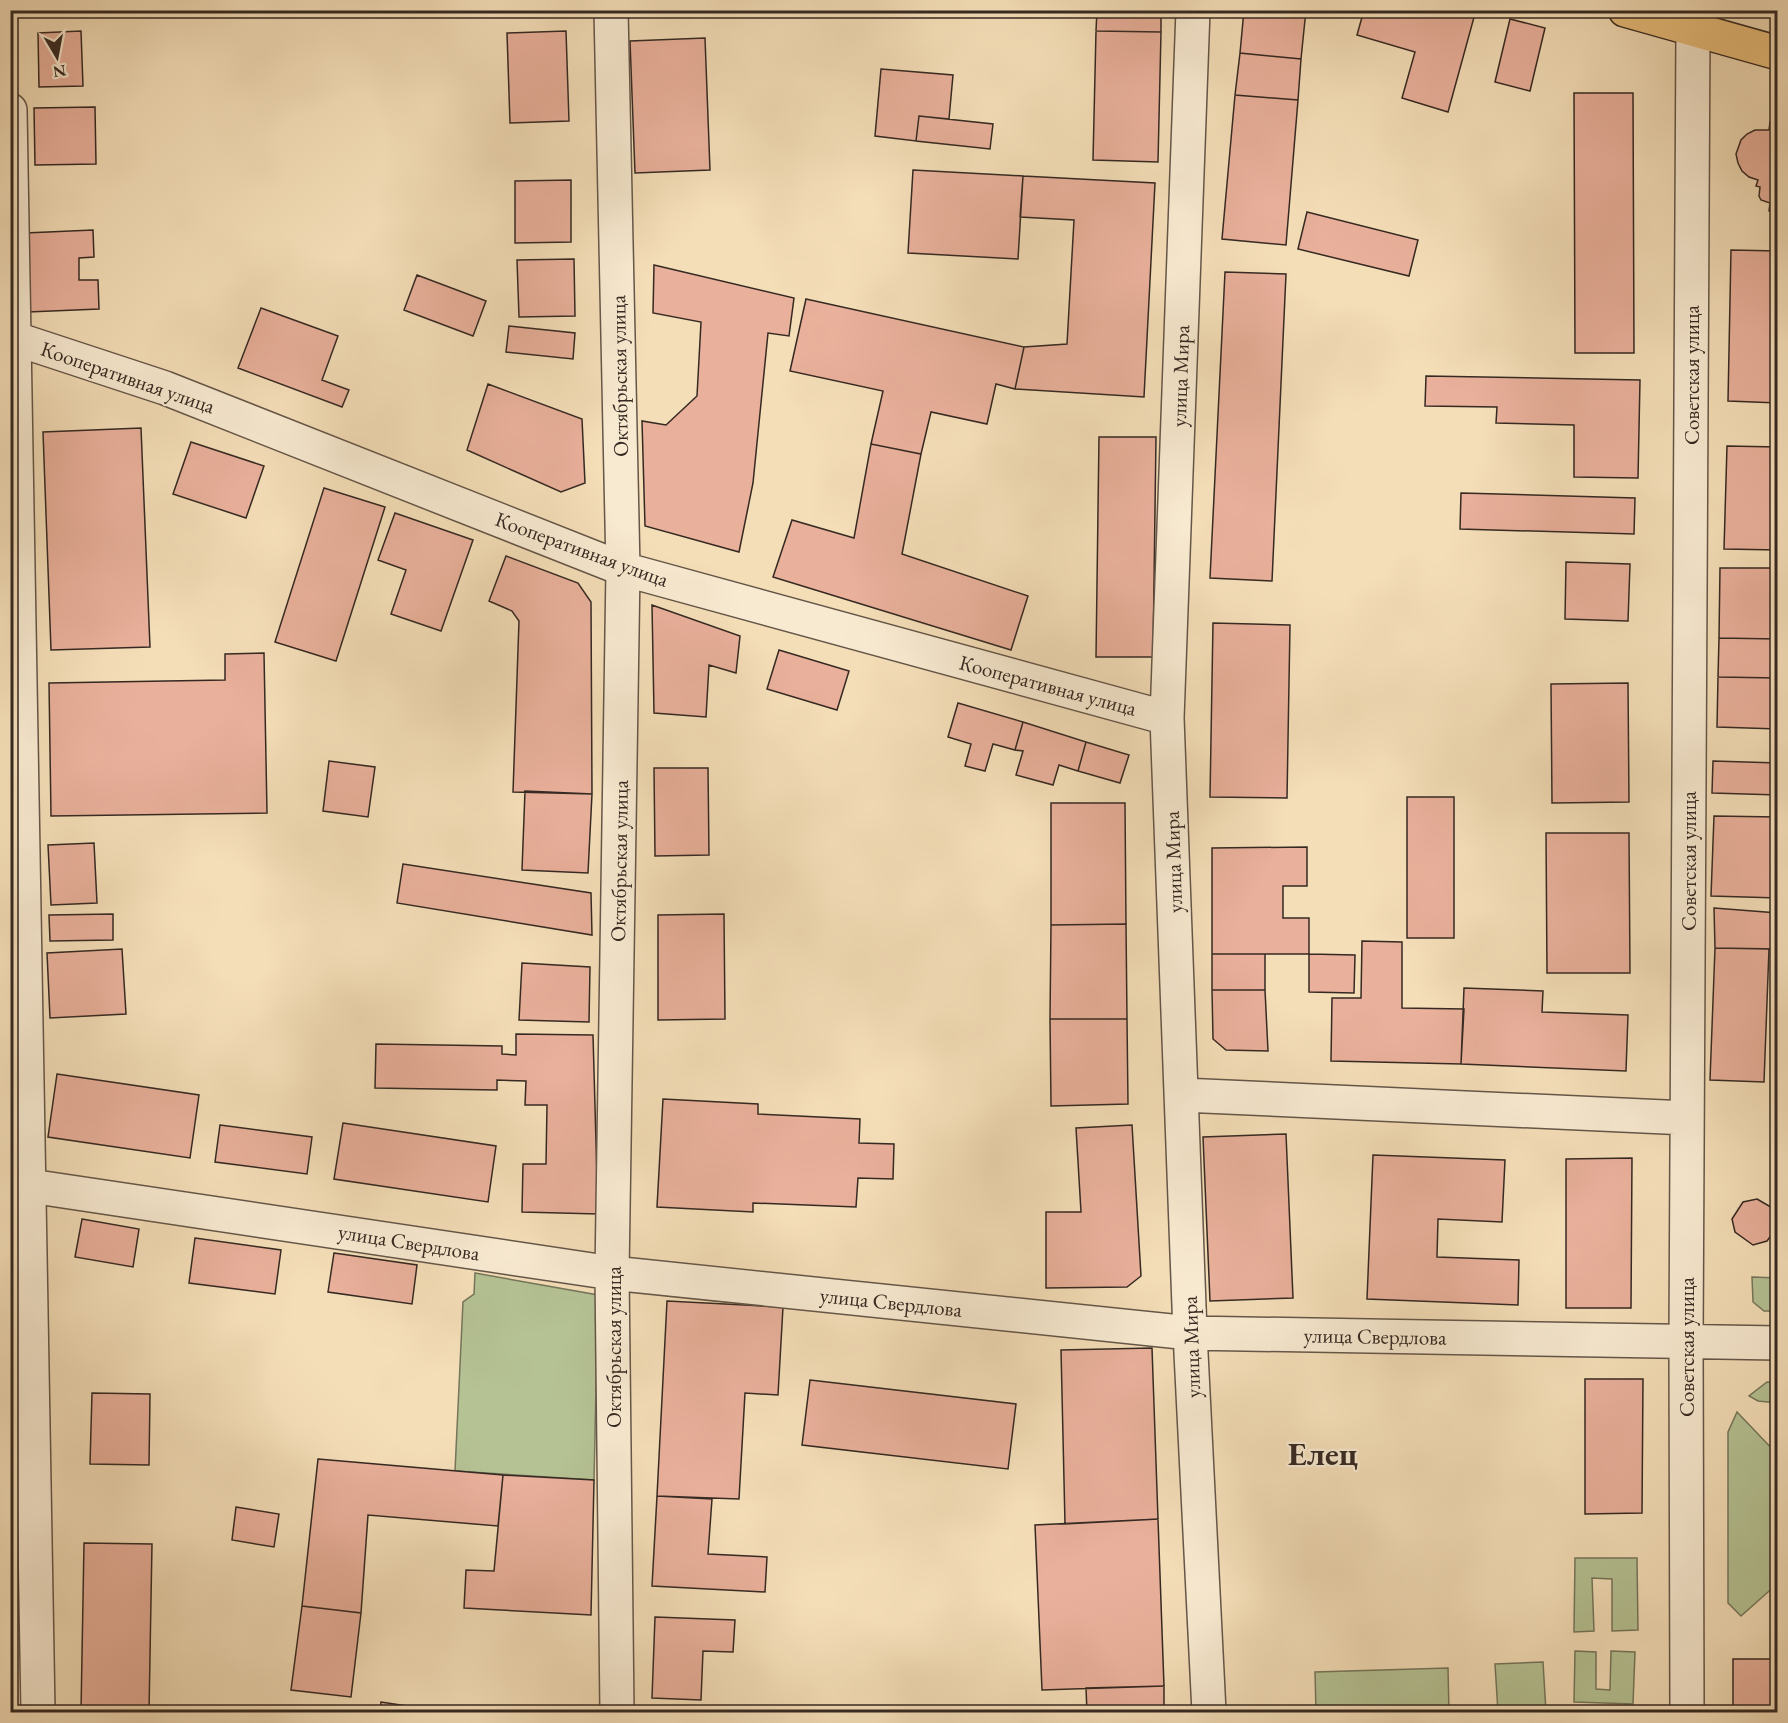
<svg xmlns="http://www.w3.org/2000/svg" width="1788" height="1723" viewBox="0 0 1788 1723" font-family="'EB Garamond',serif">
	<rect width="100%" height="100%" fill="#f4deb8"/>
	<filter id="stains"><feTurbulence type="fractalNoise" baseFrequency=".00333" numOctaves="4"/><feColorMatrix values="0 0 0 0 .2 0 0 0 0 .09 0 0 0 0 .02 0 0 0 .5 -.17"/></filter>
	<radialGradient id="worn" r=".72"><stop offset=".6" stop-color="#630" stop-opacity="0"/><stop offset="1" stop-color="#630" stop-opacity=".3"/></radialGradient>
	<path fill="#b5c294" stroke="#75765b" stroke-width="1.5" d="M 475,1273 L 598,1295 L 594,1480 L 455,1471 L 463,1302 L 474,1294 Z
		M 1752,1277 L 1777,1278 L 1777,1311 L 1764,1311 L 1753,1302 Z
		M 1767,1382 L 1777,1383 L 1777,1403 L 1758,1401 L 1749,1396 Z
		M 1737,1412 L 1778,1455 L 1777,1584 L 1741,1616 L 1728,1603 L 1728,1432 Z
		M 1575,1558 L 1637,1558 L 1638,1630 L 1612,1631 L 1612,1579 L 1592,1578 L 1594,1631 L 1574,1632 Z
		M 1575,1651 L 1596,1652 L 1596,1689 L 1610,1690 L 1611,1651 L 1635,1652 L 1633,1704 L 1574,1702 Z
		M 1543,1662 L 1546,1712 L 1498,1712 L 1495,1664 Z
		M 1448,1668 L 1449,1712 L 1316,1712 L 1315,1672 Z"/>
	<path fill="#e9b09b" stroke="#352922" stroke-width="1.5" d="M 37,10 L 102,10 L 102,16 L 37,16 Z
		M 1097,10 L 1161,10 L 1161,32 L 1096,31 Z
		M 1244,10 L 1306,10 L 1301,59 L 1240,53 Z
		M 1364,10 L 1476,10 L 1448,112 L 1402,98 L 1415,52 L 1357,35 Z
		M 1510,19 L 1545,28 L 1530,91 L 1495,82 Z
		M 81,31 L 83,86 L 39,87 L 38,33 Z
		M 566,31 L 569,121 L 510,123 L 507,33 Z
		M 1096,31 L 1161,32 L 1158,162 L 1093,160 Z
		M 705,38 L 710,170 L 635,173 L 630,41 Z
		M 1240,53 L 1301,59 L 1298,100 L 1235,95 Z
		M 881,69 L 953,75 L 949,119 L 919,116 L 916,141 L 875,136 Z
		M 1574,93 L 1633,93 L 1634,353 L 1575,353 Z
		M 1235,95 L 1298,100 L 1286,245 L 1222,239 Z
		M 95,107 L 96,164 L 35,165 L 34,108 Z
		M 919,116 L 993,124 L 990,149 L 916,141 Z
		M 1777,117 L 1778,116 L 1778,213 L 1769,211 L 1770,203 L 1761,200 L 1759,196 L 1760,187 L 1756,186 L 1758,180 L 1749,177 L 1742,171 L 1738,163 L 1736,154 L 1741,140 L 1747,134 L 1755,130 L 1769,130 L 1770,122 L 1775,123 Z
		M 913,170 L 1023,176 L 1018,259 L 908,253 Z
		M 1023,176 L 1155,183 L 1144,397 L 1015,389 L 1024,347 L 1067,344 L 1074,220 L 1020,217 Z
		M 571,180 L 571,242 L 515,243 L 515,181 Z
		M 1307,212 L 1418,240 L 1409,276 L 1298,249 Z
		M 93,230 L 94,257 L 79,258 L 79,280 L 98,280 L 99,309 L 28,312 L 25,233 Z
		M 1731,250 L 1778,251 L 1778,403 L 1728,401 Z
		M 574,259 L 575,316 L 519,317 L 517,260 Z
		M 654,265 L 794,298 L 789,336 L 768,333 L 753,483 L 739,552 L 645,526 L 642,421 L 666,425 L 697,396 L 701,322 L 653,313 Z
		M 1225,272 L 1286,274 L 1272,581 L 1210,578 Z
		M 417,275 L 486,301 L 473,336 L 404,310 Z
		M 806,299 L 1024,347 L 1015,389 L 996,384 L 987,424 L 931,412 L 921,454 L 871,444 L 883,391 L 790,371 Z
		M 261,308 L 338,336 L 322,380 L 349,390 L 342,407 L 238,368 Z
		M 509,326 L 575,333 L 573,359 L 506,352 Z
		M 1426,376 L 1640,380 L 1638,478 L 1574,477 L 1574,425 L 1496,423 L 1497,407 L 1425,406 Z
		M 488,384 L 582,419 L 585,483 L 561,492 L 467,450 Z
		M 141,428 L 150,647 L 51,650 L 43,432 Z
		M 1099,437 L 1156,437 L 1153,657 L 1096,657 Z
		M 191,442 L 264,466 L 246,518 L 173,494 Z
		M 871,444 L 921,454 L 902,554 L 1028,596 L 1011,650 L 773,577 L 792,520 L 854,538 Z
		M 1727,446 L 1778,447 L 1778,479 L 1775,479 L 1774,510 L 1778,510 L 1778,550 L 1724,549 Z
		M 324,488 L 385,507 L 336,661 L 275,642 Z
		M 1461,493 L 1635,498 L 1634,534 L 1460,529 Z
		M 395,513 L 473,540 L 441,631 L 391,614 L 406,570 L 378,560 Z
		M 506,556 L 578,583 L 591,602 L 592,794 L 513,792 L 519,621 L 512,611 L 489,601 Z
		M 1566,562 L 1630,564 L 1628,621 L 1565,619 Z
		M 1720,568 L 1778,568 L 1778,639 L 1719,638 Z
		M 652,605 L 740,636 L 736,673 L 709,665 L 706,717 L 654,713 Z
		M 1213,623 L 1290,625 L 1287,798 L 1210,797 Z
		M 1719,638 L 1778,639 L 1777,678 L 1718,677 Z
		M 779,650 L 849,671 L 837,710 L 767,689 Z
		M 264,653 L 267,813 L 51,816 L 49,683 L 225,680 L 225,654 Z
		M 1718,677 L 1778,678 L 1778,729 L 1717,727 Z
		M 1628,683 L 1629,802 L 1552,803 L 1551,684 Z
		M 958,703 L 1023,722 L 1015,750 L 993,744 L 985,771 L 965,766 L 971,744 L 948,737 Z
		M 1023,722 L 1086,742 L 1078,771 L 1059,765 L 1053,785 L 1016,775 L 1023,751 L 1015,750 Z
		M 1086,742 L 1129,755 L 1120,783 L 1078,771 Z
		M 329,761 L 375,767 L 368,817 L 323,811 Z
		M 1713,761 L 1778,763 L 1778,795 L 1712,793 Z
		M 654,768 L 708,768 L 709,855 L 655,856 Z
		M 525,791 L 592,794 L 588,873 L 522,870 Z
		M 1407,797 L 1454,797 L 1454,938 L 1407,938 Z
		M 1051,803 L 1125,803 L 1126,924 L 1051,925 Z
		M 1714,816 L 1777,817 L 1776,858 L 1778,858 L 1778,898 L 1711,896 Z
		M 1546,833 L 1629,833 L 1630,973 L 1547,973 Z
		M 94,843 L 97,903 L 51,905 L 48,845 Z
		M 1307,847 L 1307,886 L 1283,886 L 1283,918 L 1309,918 L 1309,954 L 1212,954 L 1212,848 Z
		M 403,864 L 591,893 L 592,935 L 397,903 Z
		M 1714,908 L 1778,913 L 1778,949 L 1715,948 Z
		M 113,914 L 113,940 L 50,941 L 49,915 Z
		M 724,914 L 725,1019 L 658,1020 L 658,915 Z
		M 1126,924 L 1127,1019 L 1050,1019 L 1051,925 Z
		M 1362,941 L 1402,942 L 1402,1008 L 1464,1009 L 1461,1064 L 1331,1061 L 1332,998 L 1361,998 Z
		M 1715,948 L 1769,949 L 1764,1082 L 1710,1080 Z
		M 122,949 L 126,1014 L 50,1018 L 47,953 Z
		M 1212,954 L 1265,954 L 1265,990 L 1212,990 Z
		M 1309,954 L 1355,955 L 1354,993 L 1309,992 Z
		M 522,963 L 590,967 L 589,1022 L 519,1020 Z
		M 1464,988 L 1543,991 L 1542,1012 L 1628,1015 L 1626,1071 L 1461,1064 Z
		M 1212,990 L 1265,990 L 1268,1051 L 1226,1050 L 1213,1039 Z
		M 1050,1019 L 1127,1019 L 1128,1104 L 1051,1106 Z
		M 516,1034 L 593,1035 L 598,1214 L 522,1212 L 523,1164 L 546,1164 L 547,1105 L 525,1105 L 526,1081 L 497,1080 L 497,1090 L 375,1088 L 376,1044 L 502,1046 L 502,1054 L 516,1055 Z
		M 57,1074 L 199,1095 L 190,1158 L 48,1137 Z
		M 663,1099 L 758,1104 L 758,1114 L 860,1119 L 859,1143 L 894,1144 L 893,1179 L 858,1178 L 856,1207 L 753,1203 L 753,1212 L 657,1207 Z
		M 343,1123 L 496,1146 L 488,1202 L 334,1179 Z
		M 220,1125 L 312,1137 L 307,1174 L 215,1162 Z
		M 1132,1125 L 1141,1276 L 1127,1287 L 1046,1288 L 1046,1212 L 1081,1212 L 1076,1128 Z
		M 1286,1134 L 1293,1298 L 1210,1301 L 1203,1137 Z
		M 1373,1155 L 1505,1160 L 1502,1222 L 1438,1219 L 1437,1257 L 1519,1260 L 1518,1305 L 1367,1299 Z
		M 1632,1158 L 1631,1308 L 1566,1308 L 1566,1159 Z
		M 1757,1199 L 1776,1210 L 1778,1226 L 1767,1241 L 1753,1245 L 1735,1232 L 1732,1219 L 1743,1202 Z
		M 82,1219 L 139,1229 L 133,1267 L 75,1257 Z
		M 195,1238 L 281,1250 L 275,1294 L 189,1283 Z
		M 334,1253 L 417,1265 L 412,1304 L 328,1292 Z
		M 667,1301 L 783,1307 L 778,1395 L 745,1393 L 739,1499 L 657,1496 Z
		M 1152,1348 L 1158,1519 L 1065,1524 L 1061,1350 Z
		M 1585,1379 L 1643,1379 L 1642,1513 L 1585,1514 Z
		M 810,1380 L 1016,1404 L 1008,1469 L 802,1445 Z
		M 92,1393 L 150,1394 L 149,1465 L 90,1464 Z
		M 318,1459 L 503,1475 L 498,1526 L 368,1515 L 361,1613 L 302,1606 Z
		M 503,1475 L 594,1480 L 591,1615 L 464,1608 L 466,1570 L 494,1571 Z
		M 657,1496 L 712,1499 L 708,1554 L 767,1557 L 765,1592 L 652,1586 Z
		M 236,1507 L 279,1514 L 274,1547 L 232,1540 Z
		M 1158,1519 L 1164,1686 L 1042,1690 L 1035,1525 Z
		M 84,1543 L 152,1544 L 149,1712 L 81,1712 Z
		M 302,1606 L 361,1613 L 351,1697 L 291,1690 Z
		M 655,1617 L 735,1620 L 733,1652 L 703,1651 L 701,1700 L 652,1698 Z
		M 1733,1659 L 1778,1659 L 1778,1712 L 1733,1712 Z
		M 1164,1686 L 1164,1712 L 1087,1712 L 1086,1688 Z
		M 381,1702 L 446,1712 L 380,1712 Z"/>
	<g fill="none" stroke-linecap="round" stroke-linejoin="round">
		<defs>
			<path id="minor" d="M 611,10 L 623,569 L 612,1273 L 617,1712
				M 1193,10 L 1167,718 L 1190,1333 L 1209,1712
				M 10,110 L 38,1712
				M 10,337 L 165,388 L 623,569 L 1167,718
				M 1182,1095 L 1687,1118
				M 10,1183 L 612,1273 L 1190,1333 L 1778,1343
				M 1687,1712 L 1686,1341 L 1693,29"/>
			<path id="major" d="M 1625,10 L 1778,53"/>
		</defs>
		<use href="#minor" stroke="#655648" stroke-width="36"/>
		<use href="#major" stroke="#352922" stroke-width="36"/>
		<use href="#minor" stroke="#f8ead1" stroke-width="33"/>
		<use href="#major" stroke="#eabf7c" stroke-width="33"/>
	</g>
	<g text-anchor="middle" dominant-baseline="central" stroke-width="4.5" stroke-linejoin="round" paint-order="stroke">
		<g font-size="21" fill="#352922" stroke="#f8ead1">
			<text transform="translate(1691 375) rotate(-90)">Советская улица</text>
			<text transform="translate(619 376) rotate(-91)">Октябрьская улица</text>
			<text transform="translate(1180 376) rotate(-88)">улица Мира</text>
			<text transform="translate(128 377) rotate(19)">Кооперативная улица</text>
			<text transform="translate(582 549) rotate(20)">Кооперативная улица</text>
			<text transform="translate(1048 685) rotate(15)">Кооперативная улица</text>
			<text transform="translate(619 861) rotate(-89)">Октябрьская улица</text>
			<text transform="translate(1688 861) rotate(-90)">Советская улица</text>
			<text transform="translate(1173 862) rotate(-92)">улица Мира</text>
			<text transform="translate(409 1242) rotate(9)">улица Свердлова</text>
			<text transform="translate(891 1302) rotate(6)">улица Свердлова</text>
			<text transform="translate(1375 1336) rotate(1)">улица Свердлова</text>
			<text transform="translate(613 1347) rotate(-90)">Октябрьская улица</text>
			<text transform="translate(1191 1347) rotate(-92)">улица Мира</text>
			<text transform="translate(1686 1347) rotate(-90)">Советская улица</text>
		</g>
		<g font-size="33" font-weight="bold" fill="#352922" stroke="#f8ead1">
			<text x="1323" y="1453">Елец</text>
		</g>
	</g>
	<rect width="1788" height="1723" fill="none" stroke="#f4deb8" stroke-width="36"/>
	<rect x="12" y="12" width="1764" height="1699" fill="none" stroke="#352922" stroke-width="3"/>
	<rect x="18" y="18" width="1752" height="1687" fill="none" stroke="#352922" stroke-width="1.5"/>
	<g transform="translate(57 57) rotate(170)" stroke="#f8ead1" stroke-width="4.5" paint-order="stroke">
	<path d="M0-4.5L10 22L0 15L-10 22Z" fill="#352922"/>
	<text y="-9" font-size="16" font-weight="bold" text-anchor="middle" fill="#352922">N</text>
	</g>
	<rect width="100%" height="100%" filter="url(#stains)"/>
	<rect width="100%" height="100%" fill="url(#worn)"/>
</svg>
